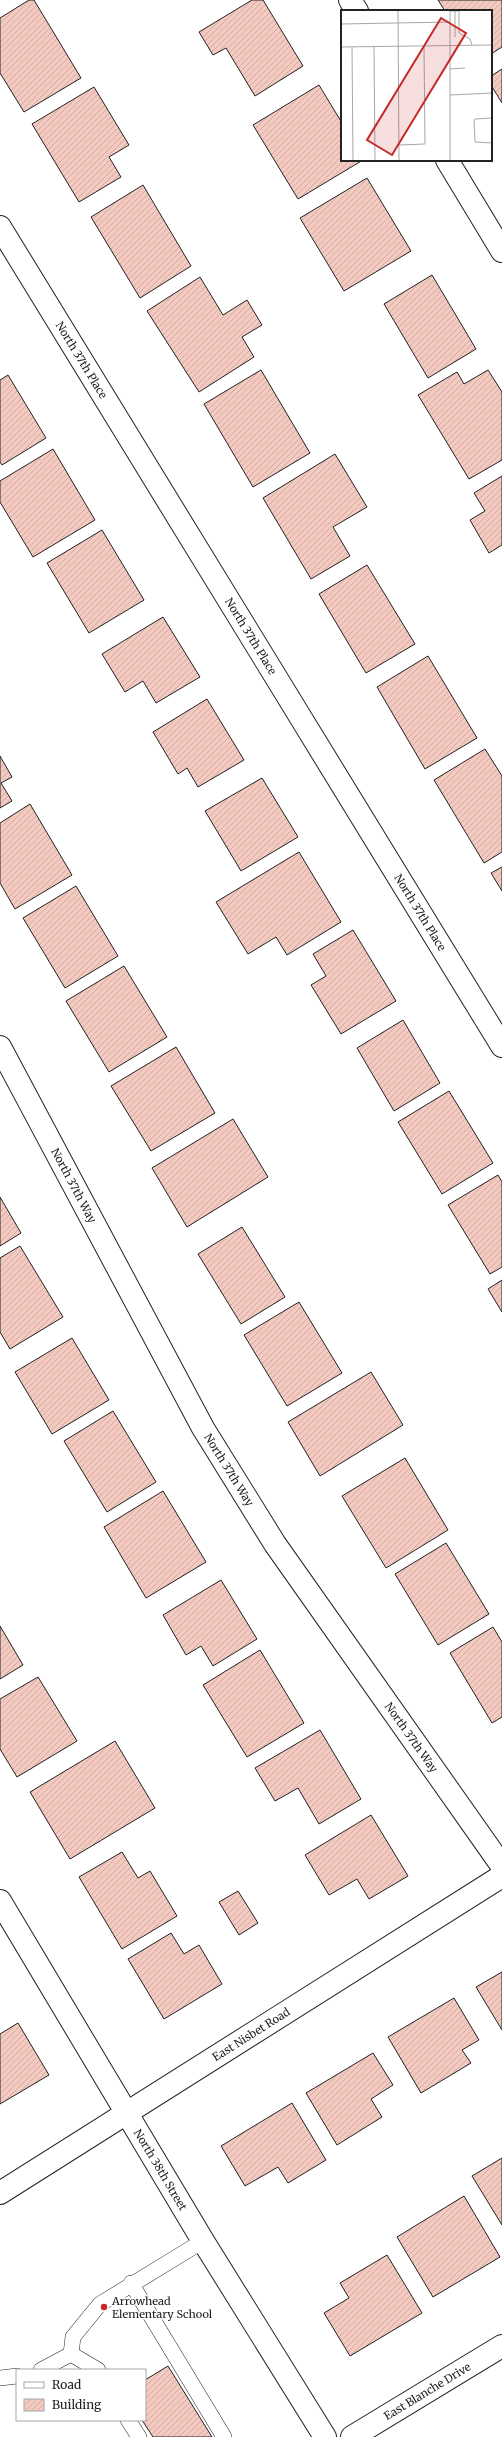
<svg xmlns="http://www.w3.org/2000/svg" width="502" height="2437" viewBox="0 0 502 2437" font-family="Merriweather,serif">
	<defs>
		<pattern id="building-hatch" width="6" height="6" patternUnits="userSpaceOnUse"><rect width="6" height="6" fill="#f3c9c0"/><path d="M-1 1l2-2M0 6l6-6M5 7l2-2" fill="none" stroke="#d0aca5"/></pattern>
	</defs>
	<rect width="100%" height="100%" fill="#fff"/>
	<path fill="url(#building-hatch)" stroke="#222" d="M 29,0 L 34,0 L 81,78 L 24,112 L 0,73 L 0,18 Z
		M 252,0 L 263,0 L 303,66 L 255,96 L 226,48 L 213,55 L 199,32 Z
		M 438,0 L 502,0 L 502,47 L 491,54 L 491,11 L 445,11 Z
		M 502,69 L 502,103 L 491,85 L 491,76 Z
		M 319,85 L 342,123 L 342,160 L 363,160 L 298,199 L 253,125 Z
		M 94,87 L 129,145 L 109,157 L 121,177 L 79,202 L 32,124 Z
		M 367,178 L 411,251 L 344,291 L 300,218 Z
		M 143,185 L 191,266 L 140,298 L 91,217 Z
		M 432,275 L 476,349 L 428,378 L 384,304 Z
		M 200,277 L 223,315 L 247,300 L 262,325 L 242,337 L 254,357 L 199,392 L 147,311 Z
		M 261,370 L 310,453 L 253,487 L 204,404 Z
		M 488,370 L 502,392 L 502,460 L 469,479 L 418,395 L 457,372 L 464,384 Z
		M 8,375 L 46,438 L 2,465 L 0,462 L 0,380 Z
		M 53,449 L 95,520 L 33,557 L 0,502 L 0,481 Z
		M 335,454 L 367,507 L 333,527 L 350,556 L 311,579 L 263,498 Z
		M 502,476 L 502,545 L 489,553 L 470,520 L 485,511 L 474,493 Z
		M 102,530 L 144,600 L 89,633 L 47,563 Z
		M 367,565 L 415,644 L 366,673 L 319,594 Z
		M 163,617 L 200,677 L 156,703 L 143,681 L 125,692 L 102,654 Z
		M 428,656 L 477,738 L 425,769 L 377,687 Z
		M 207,699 L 244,760 L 198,787 L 187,768 L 178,774 L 153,732 Z
		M 485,749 L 502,776 L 502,852 L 484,863 L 434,780 Z
		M 0,756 L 12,777 L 1,783 L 12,801 L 0,808 Z
		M 262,778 L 298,837 L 241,871 L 205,811 Z
		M 30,804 L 72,875 L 15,909 L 0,883 L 0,823 Z
		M 299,852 L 341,922 L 287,955 L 276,937 L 248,954 L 216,902 Z
		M 502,867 L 502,891 L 491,873 Z
		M 76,886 L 118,956 L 65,988 L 23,918 Z
		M 353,930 L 396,1001 L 341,1034 L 311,985 L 326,976 L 313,954 Z
		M 124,966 L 167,1037 L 109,1072 L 66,1001 Z
		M 403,1020 L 440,1083 L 394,1111 L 357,1048 Z
		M 176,1047 L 215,1113 L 151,1151 L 111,1086 Z
		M 449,1091 L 493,1163 L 442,1194 L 398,1122 Z
		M 233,1119 L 268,1177 L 187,1227 L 152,1168 Z
		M 498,1175 L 502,1182 L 502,1267 L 490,1274 L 448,1205 Z
		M 0,1197 L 21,1233 L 0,1246 Z
		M 242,1227 L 285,1297 L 241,1324 L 198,1254 Z
		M 20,1246 L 63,1317 L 10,1349 L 0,1332 L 0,1258 Z
		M 502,1280 L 502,1312 L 488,1289 Z
		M 299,1302 L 342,1373 L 287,1406 L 244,1335 Z
		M 72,1338 L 109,1400 L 52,1434 L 15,1372 Z
		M 371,1372 L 403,1425 L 320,1476 L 288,1422 Z
		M 113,1411 L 156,1482 L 107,1512 L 64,1441 Z
		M 405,1458 L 448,1530 L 386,1568 L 342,1496 Z
		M 163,1491 L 206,1562 L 146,1598 L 104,1527 Z
		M 446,1543 L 489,1614 L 438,1645 L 395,1574 Z
		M 221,1580 L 257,1639 L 213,1666 L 201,1646 L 186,1655 L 163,1615 Z
		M 0,1626 L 23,1665 L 0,1679 Z
		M 493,1627 L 502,1642 L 502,1717 L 492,1723 L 450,1653 Z
		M 260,1650 L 304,1723 L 247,1757 L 203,1685 Z
		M 38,1677 L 77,1741 L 17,1777 L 0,1749 L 0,1699 Z
		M 320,1730 L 361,1799 L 319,1824 L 298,1788 L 275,1801 L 255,1768 Z
		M 115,1741 L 155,1808 L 70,1859 L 30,1792 Z
		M 371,1815 L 408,1876 L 369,1899 L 357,1879 L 329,1895 L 305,1855 Z
		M 122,1852 L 138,1878 L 150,1871 L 177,1916 L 122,1949 L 79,1877 Z
		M 238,1891 L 258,1923 L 239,1935 L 219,1902 Z
		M 171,1933 L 184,1954 L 199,1945 L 222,1984 L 164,2019 L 128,1959 Z
		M 502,1972 L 502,2030 L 476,1987 Z
		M 454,1998 L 479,2040 L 462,2050 L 471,2063 L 421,2093 L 388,2037 Z
		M 18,2023 L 49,2075 L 0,2104 L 0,2034 Z
		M 373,2053 L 393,2085 L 371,2099 L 382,2117 L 337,2145 L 306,2093 Z
		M 292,2103 L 326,2160 L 288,2183 L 278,2167 L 245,2186 L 221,2146 Z
		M 502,2158 L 502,2225 L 472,2176 Z
		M 464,2196 L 500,2257 L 433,2297 L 397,2237 Z
		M 387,2255 L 422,2313 L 350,2356 L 324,2313 L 349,2298 L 340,2283 Z
		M 168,2366 L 212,2437 L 153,2437 L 142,2420 L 145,2420 L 145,2380 Z"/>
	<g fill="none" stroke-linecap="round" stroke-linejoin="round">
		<defs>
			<path id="lane" d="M 131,2283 L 224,2437
				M 71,2354 L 73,2337 L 100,2304 L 203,2241
				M 41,2370 L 71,2354 L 98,2370
				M 0,2378 L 17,2376
				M 128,2420 L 139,2437"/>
			<g id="street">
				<path d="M 350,0 L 357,11"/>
				<path d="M 447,160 L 502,251"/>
				<path id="s1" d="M 0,227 L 502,1046"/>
				<path id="s2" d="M 0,1047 L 203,1428 L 275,1544 L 502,1866"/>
				<path id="s3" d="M 0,1901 L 203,2241 L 325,2437"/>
				<path id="s4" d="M 0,2193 L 502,1876"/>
				<path id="s5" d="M 352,2437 L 502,2346"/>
			</g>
		</defs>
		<use href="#lane" stroke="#222" stroke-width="16"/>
		<use href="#street" stroke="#222" stroke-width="24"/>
		<use href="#lane" stroke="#fff" stroke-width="15"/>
		<use href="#street" stroke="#fff" stroke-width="22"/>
	</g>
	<circle fill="#c62828" stroke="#fff" stroke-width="1.5" cx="104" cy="2307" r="4"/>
	<g text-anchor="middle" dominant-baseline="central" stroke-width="3" stroke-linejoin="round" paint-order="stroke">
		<g font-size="11" fill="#222" stroke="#fff">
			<text stroke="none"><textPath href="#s1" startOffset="156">North 37th Place</textPath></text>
			<text stroke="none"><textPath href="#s1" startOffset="480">North 37th Place</textPath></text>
			<text stroke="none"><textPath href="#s1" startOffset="804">North 37th Place</textPath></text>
			<text stroke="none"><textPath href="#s2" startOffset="157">North 37th Way</textPath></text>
			<text stroke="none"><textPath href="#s2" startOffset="481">North 37th Way</textPath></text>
			<text stroke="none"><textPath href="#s2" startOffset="805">North 37th Way</textPath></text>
			<text stroke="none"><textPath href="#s4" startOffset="297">East Nisbet Road</textPath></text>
			<text stroke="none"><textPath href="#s3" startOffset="313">North 38th Street</textPath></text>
			<text stroke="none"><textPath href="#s5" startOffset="88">East Blanche Drive</textPath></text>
		</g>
		<g font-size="11" fill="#222" stroke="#fff" text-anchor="start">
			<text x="112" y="2301">Arrowhead<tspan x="112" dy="13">Elementary School</tspan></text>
		</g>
	</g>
	<g transform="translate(341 10)">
		<rect width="151" height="151" fill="#fff"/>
		<path fill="none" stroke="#a7a7a7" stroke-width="1" d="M 57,0 L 58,151M 109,0 L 109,151M 109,1 L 118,1 L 118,23 L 129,29 L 131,35M 114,1 L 114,27M 0,14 L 109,12M 0,37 L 151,35M 11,37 L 12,151M 33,37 L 34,151M 109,59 L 124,58M 109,85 L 151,83M 151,108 L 134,109 L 133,111 L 134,132 L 151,133M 58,135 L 84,134 L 83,36"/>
		<path fill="#c62828" fill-opacity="0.15" stroke="#c62828" stroke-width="2" d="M 100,8 L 125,23 L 51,145 L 26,130 Z"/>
		<rect width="151" height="151" fill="none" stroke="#222" stroke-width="2"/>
	</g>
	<rect x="16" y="2369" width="130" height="52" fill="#ffffff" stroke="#a7a7a7"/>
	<rect x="24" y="2382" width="20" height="6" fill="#ffffff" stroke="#a7a7a7"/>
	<text x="52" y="2389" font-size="12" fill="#222222">Road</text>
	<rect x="24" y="2399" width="20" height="12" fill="url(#building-hatch)" stroke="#a7a7a7"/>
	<text x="52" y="2409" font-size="12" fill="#222222">Building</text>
</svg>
